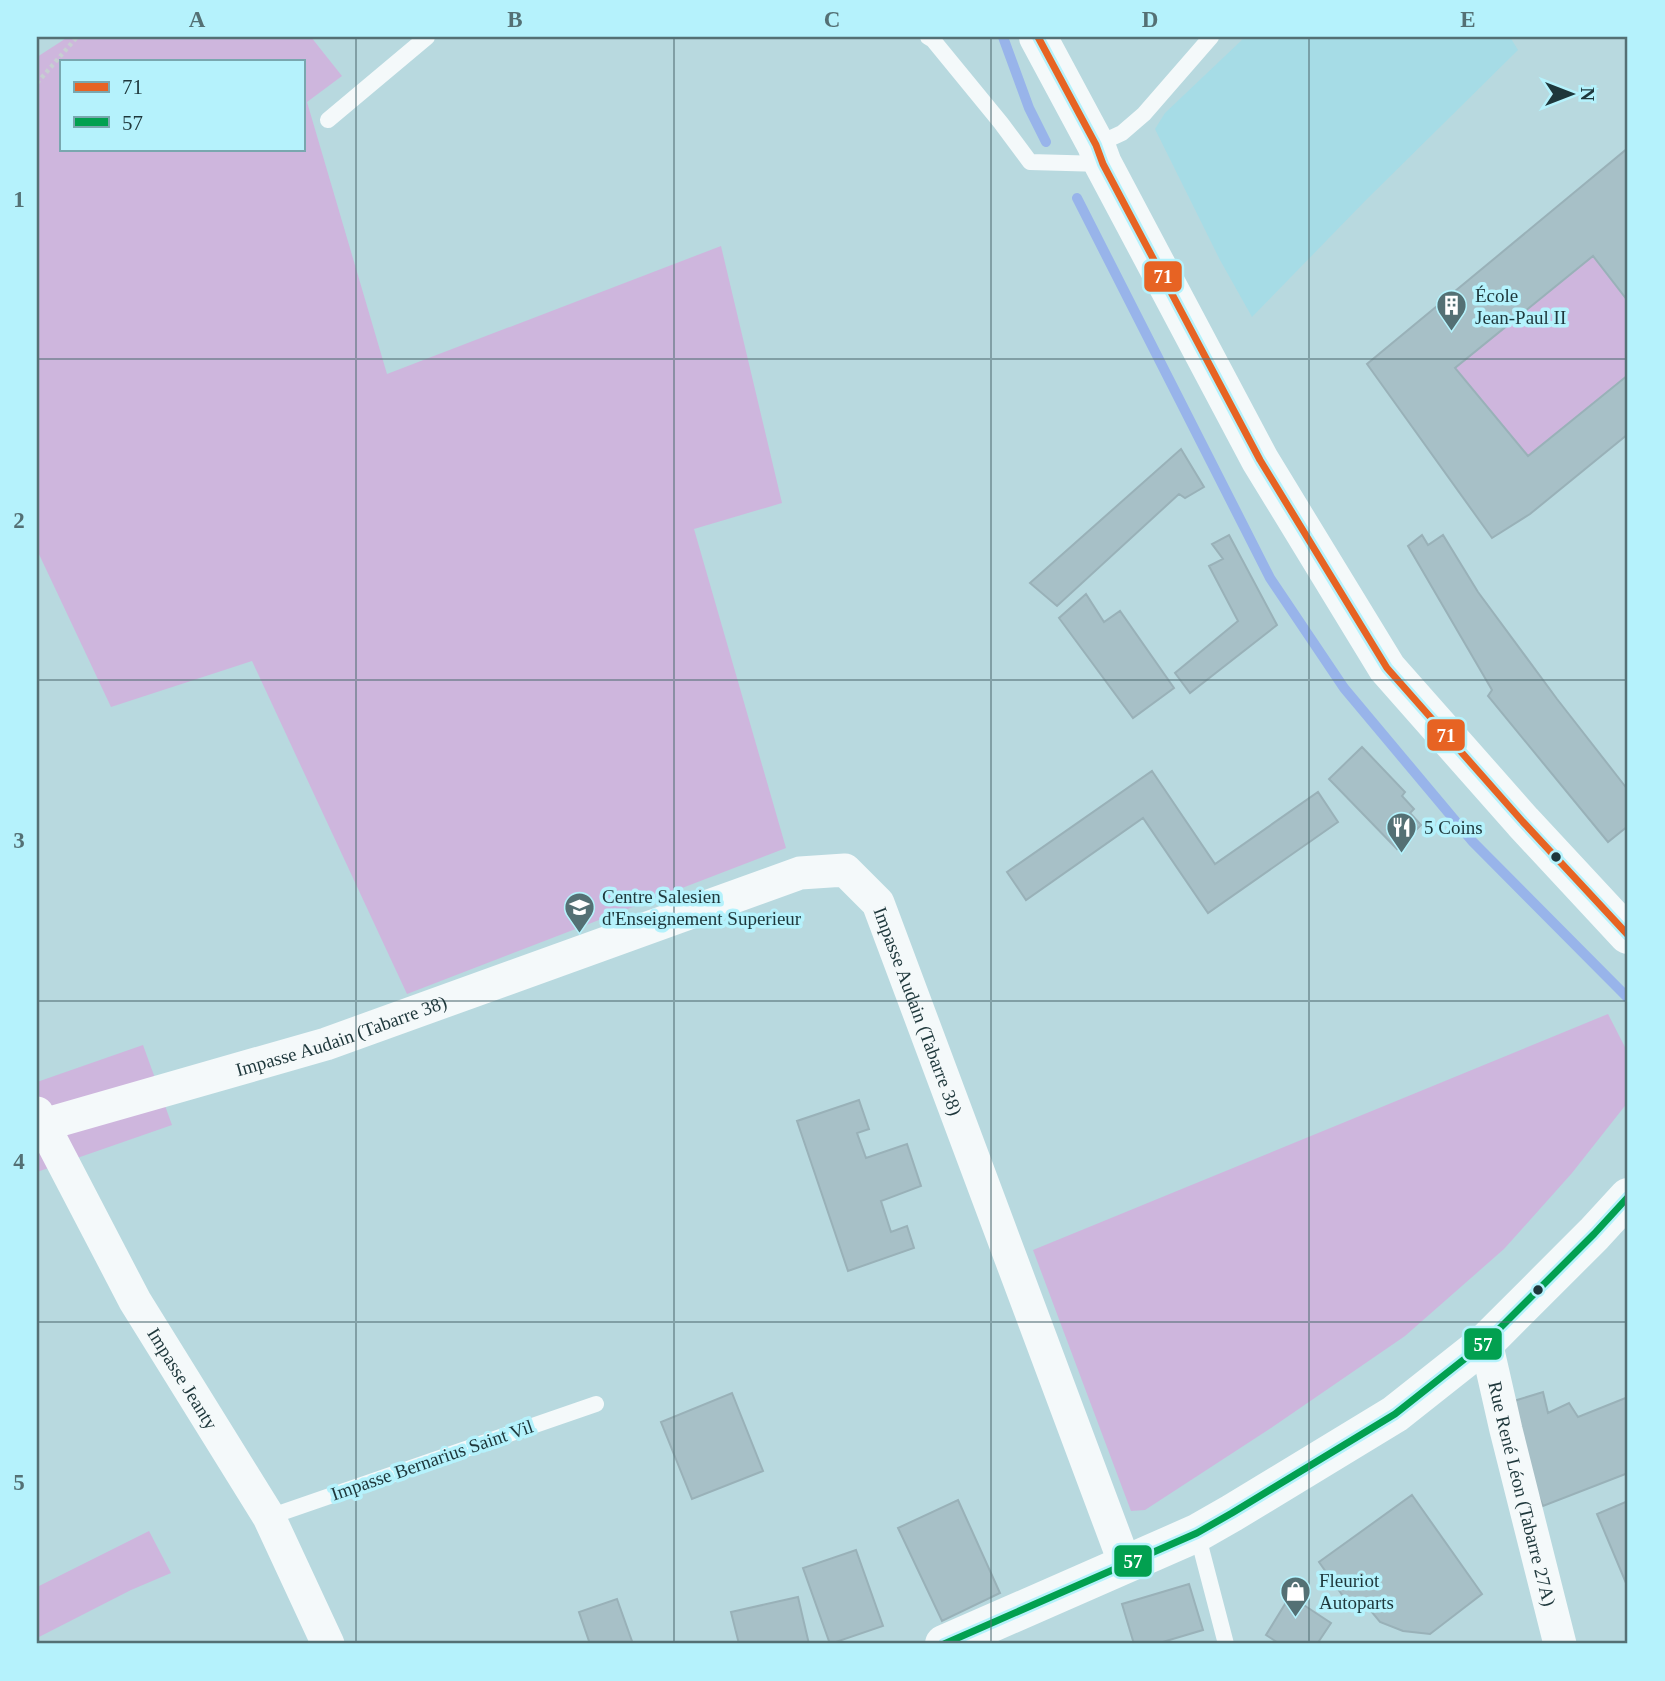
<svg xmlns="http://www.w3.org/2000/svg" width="1665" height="1681" viewBox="0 0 1665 1681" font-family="'Times New Roman',serif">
	<rect width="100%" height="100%" fill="#b8d9df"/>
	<path fill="#a6dce6" d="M 1245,37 L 1510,37 L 1518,50 L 1366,200 L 1252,317 L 1220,260 L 1155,129 L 1165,113 Z"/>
	<path fill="#ceb6dd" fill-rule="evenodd" d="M 68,37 L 311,37 L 342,76 L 307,102 L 387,374 L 721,246 L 782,503 L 694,529 L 786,848 L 407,994 L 252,661 L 111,707 L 37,550 L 37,57 ZM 303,61 L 303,149 L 61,149 L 61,61 Z
		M 1593,256 L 1628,301 L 1628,375 L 1528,456 L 1455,368 Z
		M 1608,1014 L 1628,1053 L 1628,1102 L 1572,1173 L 1504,1249 L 1405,1336 L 1271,1428 L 1145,1510 L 1131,1511 L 1033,1250 Z
		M 143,1045 L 172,1125 L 37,1172 L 37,1082 Z
		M 149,1531 L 171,1573 L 131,1590 L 37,1638 L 37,1587 Z"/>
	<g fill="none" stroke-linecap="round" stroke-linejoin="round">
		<path stroke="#98b4ea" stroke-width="10" d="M 1003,37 L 1029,108 L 1046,142
			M 1077,198 L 1270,578 L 1344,688 L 1473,842 L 1628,998"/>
	</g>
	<path fill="#a7c0c7" stroke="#99b1b8" stroke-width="2" d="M 1628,148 L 1628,301 L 1593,256 L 1455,368 L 1528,456 L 1628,375 L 1628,434 L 1530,514 L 1492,538 L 1367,364 Z
		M 1181,449 L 1204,487 L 1185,498 L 1179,494 L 1057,606 L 1030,583 Z
		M 1229,535 L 1277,625 L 1190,693 L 1175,673 L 1238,621 L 1209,566 L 1223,559 L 1212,544 Z
		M 1422,535 L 1428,545 L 1443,535 L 1478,592 L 1557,699 L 1628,790 L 1628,826 L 1608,842 L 1488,696 L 1492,690 L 1408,546 Z
		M 1086,594 L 1104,622 L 1120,611 L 1174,688 L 1133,718 L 1059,618 Z
		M 1362,747 L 1405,792 L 1402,796 L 1414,809 L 1410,813 L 1421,825 L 1397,849 L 1329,779 Z
		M 1152,771 L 1215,864 L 1318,792 L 1338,822 L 1208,913 L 1143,818 L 1026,900 L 1007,872 Z
		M 859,1100 L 869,1129 L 857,1133 L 866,1158 L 907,1144 L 921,1186 L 881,1201 L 891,1232 L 907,1226 L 914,1248 L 848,1271 L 797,1121 Z
		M 1543,1392 L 1548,1413 L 1569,1403 L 1578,1417 L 1628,1397 L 1628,1473 L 1543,1506 L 1505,1422 L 1504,1406 L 1517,1400 Z
		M 732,1393 L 763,1471 L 692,1499 L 661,1422 Z
		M 1412,1495 L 1482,1594 L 1430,1634 L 1403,1631 L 1380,1622 L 1362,1600 L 1352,1609 L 1319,1562 Z
		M 958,1500 L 1000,1593 L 942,1621 L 898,1528 Z
		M 1628,1501 L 1628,1583 L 1626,1583 L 1597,1514 Z
		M 856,1550 L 883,1626 L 830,1644 L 803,1568 Z
		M 1189,1584 L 1203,1630 L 1156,1644 L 1134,1644 L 1122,1604 Z
		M 1290,1596 L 1331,1623 L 1317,1644 L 1280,1644 L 1266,1635 Z
		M 798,1597 L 809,1644 L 739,1644 L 731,1612 Z
		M 617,1599 L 633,1644 L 590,1644 L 579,1612 Z"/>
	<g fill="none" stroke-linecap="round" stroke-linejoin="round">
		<path stroke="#c6cfd1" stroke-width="4.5" stroke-dasharray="3.5 3.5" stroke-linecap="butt" d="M 37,83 L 77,37"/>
		<path stroke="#f4f9fa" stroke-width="16" d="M 928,37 L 933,40 L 1001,123 L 1030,162 L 1103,164
			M 328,120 L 427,37
			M 1096,145 L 1122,133 L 1144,114 L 1211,37
			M 269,1517 L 596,1404
			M 1197,1533 L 1226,1644"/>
		<g stroke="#f4f9fa" stroke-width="33">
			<path id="s1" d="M 37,1113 L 135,1301 L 269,1517 L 328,1644"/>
			<path id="s2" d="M 37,1128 L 43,1125 L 326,1044 L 800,873 L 845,870 L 878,903 L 1125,1564"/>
			<path id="s3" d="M 1486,1342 L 1506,1430 L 1560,1644"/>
		</g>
		<path stroke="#f4f9fa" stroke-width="38" d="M 1038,37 L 1096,145 L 1103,164 L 1260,460 L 1387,668 L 1523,822 L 1628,935
			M 944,1644 L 1197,1533 L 1232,1513 L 1395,1414 L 1486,1342 L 1594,1234 L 1628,1197"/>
		<defs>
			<path id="bus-1" d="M 1038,37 L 1096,145 L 1103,164 L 1260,460 L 1387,668 L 1523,822 L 1628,935"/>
			<path id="bus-2" d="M 944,1644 L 1197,1533 L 1232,1513 L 1395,1414 L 1486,1342 L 1594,1234 L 1628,1197"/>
		</defs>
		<use href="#bus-1" stroke="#b5f2fc" stroke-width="12"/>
		<use href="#bus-2" stroke="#b5f2fc" stroke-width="12"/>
		<use href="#bus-1" stroke="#e76323" stroke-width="7"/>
		<use href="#bus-2" stroke="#02a050" stroke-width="7"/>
	</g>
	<path fill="none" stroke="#547074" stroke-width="2" stroke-opacity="0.55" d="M 356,37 L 356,1644M 674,37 L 674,1644M 991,37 L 991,1644M 1309,37 L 1309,1644M 37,359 L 1628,359M 37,680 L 1628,680M 37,1001 L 1628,1001M 37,1322 L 1628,1322"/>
	<defs>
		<symbol id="building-pin" viewBox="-11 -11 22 30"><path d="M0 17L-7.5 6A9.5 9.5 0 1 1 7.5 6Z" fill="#547074" stroke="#b5f2fc"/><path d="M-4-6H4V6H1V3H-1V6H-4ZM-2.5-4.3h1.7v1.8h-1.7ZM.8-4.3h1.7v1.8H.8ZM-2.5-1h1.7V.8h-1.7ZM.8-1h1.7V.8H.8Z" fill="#fff"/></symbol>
		<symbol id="restaurant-pin" viewBox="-11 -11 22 30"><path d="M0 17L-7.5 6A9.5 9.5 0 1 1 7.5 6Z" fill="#547074" stroke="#b5f2fc"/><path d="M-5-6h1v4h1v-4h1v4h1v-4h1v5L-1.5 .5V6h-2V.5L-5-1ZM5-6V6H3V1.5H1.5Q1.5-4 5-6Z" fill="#fff"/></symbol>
		<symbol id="school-pin" viewBox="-11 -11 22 30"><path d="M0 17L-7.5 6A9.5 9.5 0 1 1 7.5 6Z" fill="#547074" stroke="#b5f2fc"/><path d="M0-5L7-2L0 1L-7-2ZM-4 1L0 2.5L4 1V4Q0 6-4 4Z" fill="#fff"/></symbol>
		<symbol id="shop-pin" viewBox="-11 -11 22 30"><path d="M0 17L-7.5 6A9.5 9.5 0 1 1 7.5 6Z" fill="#547074" stroke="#b5f2fc"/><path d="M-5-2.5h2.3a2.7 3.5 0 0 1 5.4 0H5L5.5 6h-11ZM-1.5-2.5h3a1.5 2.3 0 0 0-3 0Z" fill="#fff"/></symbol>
	</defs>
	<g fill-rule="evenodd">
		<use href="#building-pin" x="1434" y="288" width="35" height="47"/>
		<use href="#restaurant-pin" x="1384" y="810" width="35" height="47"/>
		<use href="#school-pin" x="562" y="890" width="35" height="47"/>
		<use href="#shop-pin" x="1278" y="1574" width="35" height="47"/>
	</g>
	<g fill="#1e373b" stroke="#b5f2fc" stroke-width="2.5">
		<circle cx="1556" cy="857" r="6"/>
		<circle cx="1538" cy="1290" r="6"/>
	</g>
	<g text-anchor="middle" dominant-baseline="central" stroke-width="7" stroke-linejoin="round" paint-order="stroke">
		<g font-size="19" fill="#1e373b" stroke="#b5f2fc" text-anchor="start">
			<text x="1475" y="295">École<tspan x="1475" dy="22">Jean-Paul II</tspan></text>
			<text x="1424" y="827">5 Coins</text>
			<text x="602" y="896">Centre Salesien<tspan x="602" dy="22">d'Enseignement Superieur</tspan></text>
			<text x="1319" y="1580">Fleuriot<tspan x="1319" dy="22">Autoparts</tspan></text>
		</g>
		<g font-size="19" fill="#1e373b" stroke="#b5f2fc">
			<text stroke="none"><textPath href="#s2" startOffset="1012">Impasse Audain (Tabarre 38)</textPath></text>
			<text stroke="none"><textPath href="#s2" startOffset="318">Impasse Audain (Tabarre 38)</textPath></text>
			<text stroke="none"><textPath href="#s1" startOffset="303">Impasse Jeanty</textPath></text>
			<text transform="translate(432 1460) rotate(-19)">Impasse Bernarius Saint Vil</text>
			<text stroke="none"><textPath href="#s3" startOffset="156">Rue René Léon (Tabarre 27A)</textPath></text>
		</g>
	</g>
	<g stroke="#b5f2fc" stroke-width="2.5">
		<rect x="1143" y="260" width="40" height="33" rx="7" fill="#e76323"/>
		<rect x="1426" y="718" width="40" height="34" rx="7" fill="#e76323"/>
		<rect x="1463" y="1327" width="40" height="34" rx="7" fill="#02a050"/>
		<rect x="1113" y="1544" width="40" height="34" rx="7" fill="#02a050"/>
	</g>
	<g font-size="19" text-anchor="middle" font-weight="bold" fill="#fff">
		<text x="1163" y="283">71</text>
		<text x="1446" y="742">71</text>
		<text x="1483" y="1351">57</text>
		<text x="1133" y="1568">57</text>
	</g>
	<rect width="1665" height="1681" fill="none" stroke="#b5f2fc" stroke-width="77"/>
	<rect x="60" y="60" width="245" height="91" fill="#b5f2fc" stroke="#79a7af" stroke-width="2"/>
	<rect x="74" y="82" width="35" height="10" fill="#e76323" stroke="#79a7af" stroke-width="2"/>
	<text x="122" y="94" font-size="21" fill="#1e373b">71</text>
	<rect x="74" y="117" width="35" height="10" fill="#02a050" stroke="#79a7af" stroke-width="2"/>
	<text x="122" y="130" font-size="21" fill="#1e373b">57</text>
	<g transform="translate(1571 94) rotate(90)" stroke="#b5f2fc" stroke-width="5" paint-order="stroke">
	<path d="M0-5L12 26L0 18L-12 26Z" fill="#1e373b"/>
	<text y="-10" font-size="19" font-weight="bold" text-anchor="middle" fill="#1e373b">N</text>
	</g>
	<rect x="38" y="38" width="1588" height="1604" fill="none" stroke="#547074" stroke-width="2.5"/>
	<g font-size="23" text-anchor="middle" font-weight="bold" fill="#547074">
		<text x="197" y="27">A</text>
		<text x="515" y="27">B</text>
		<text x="832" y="27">C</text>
		<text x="1150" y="27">D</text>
		<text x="1468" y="27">E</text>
		<text x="19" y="207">1</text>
		<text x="19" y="528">2</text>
		<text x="19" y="848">3</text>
		<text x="19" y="1169">4</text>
		<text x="19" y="1490">5</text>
	</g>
</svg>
